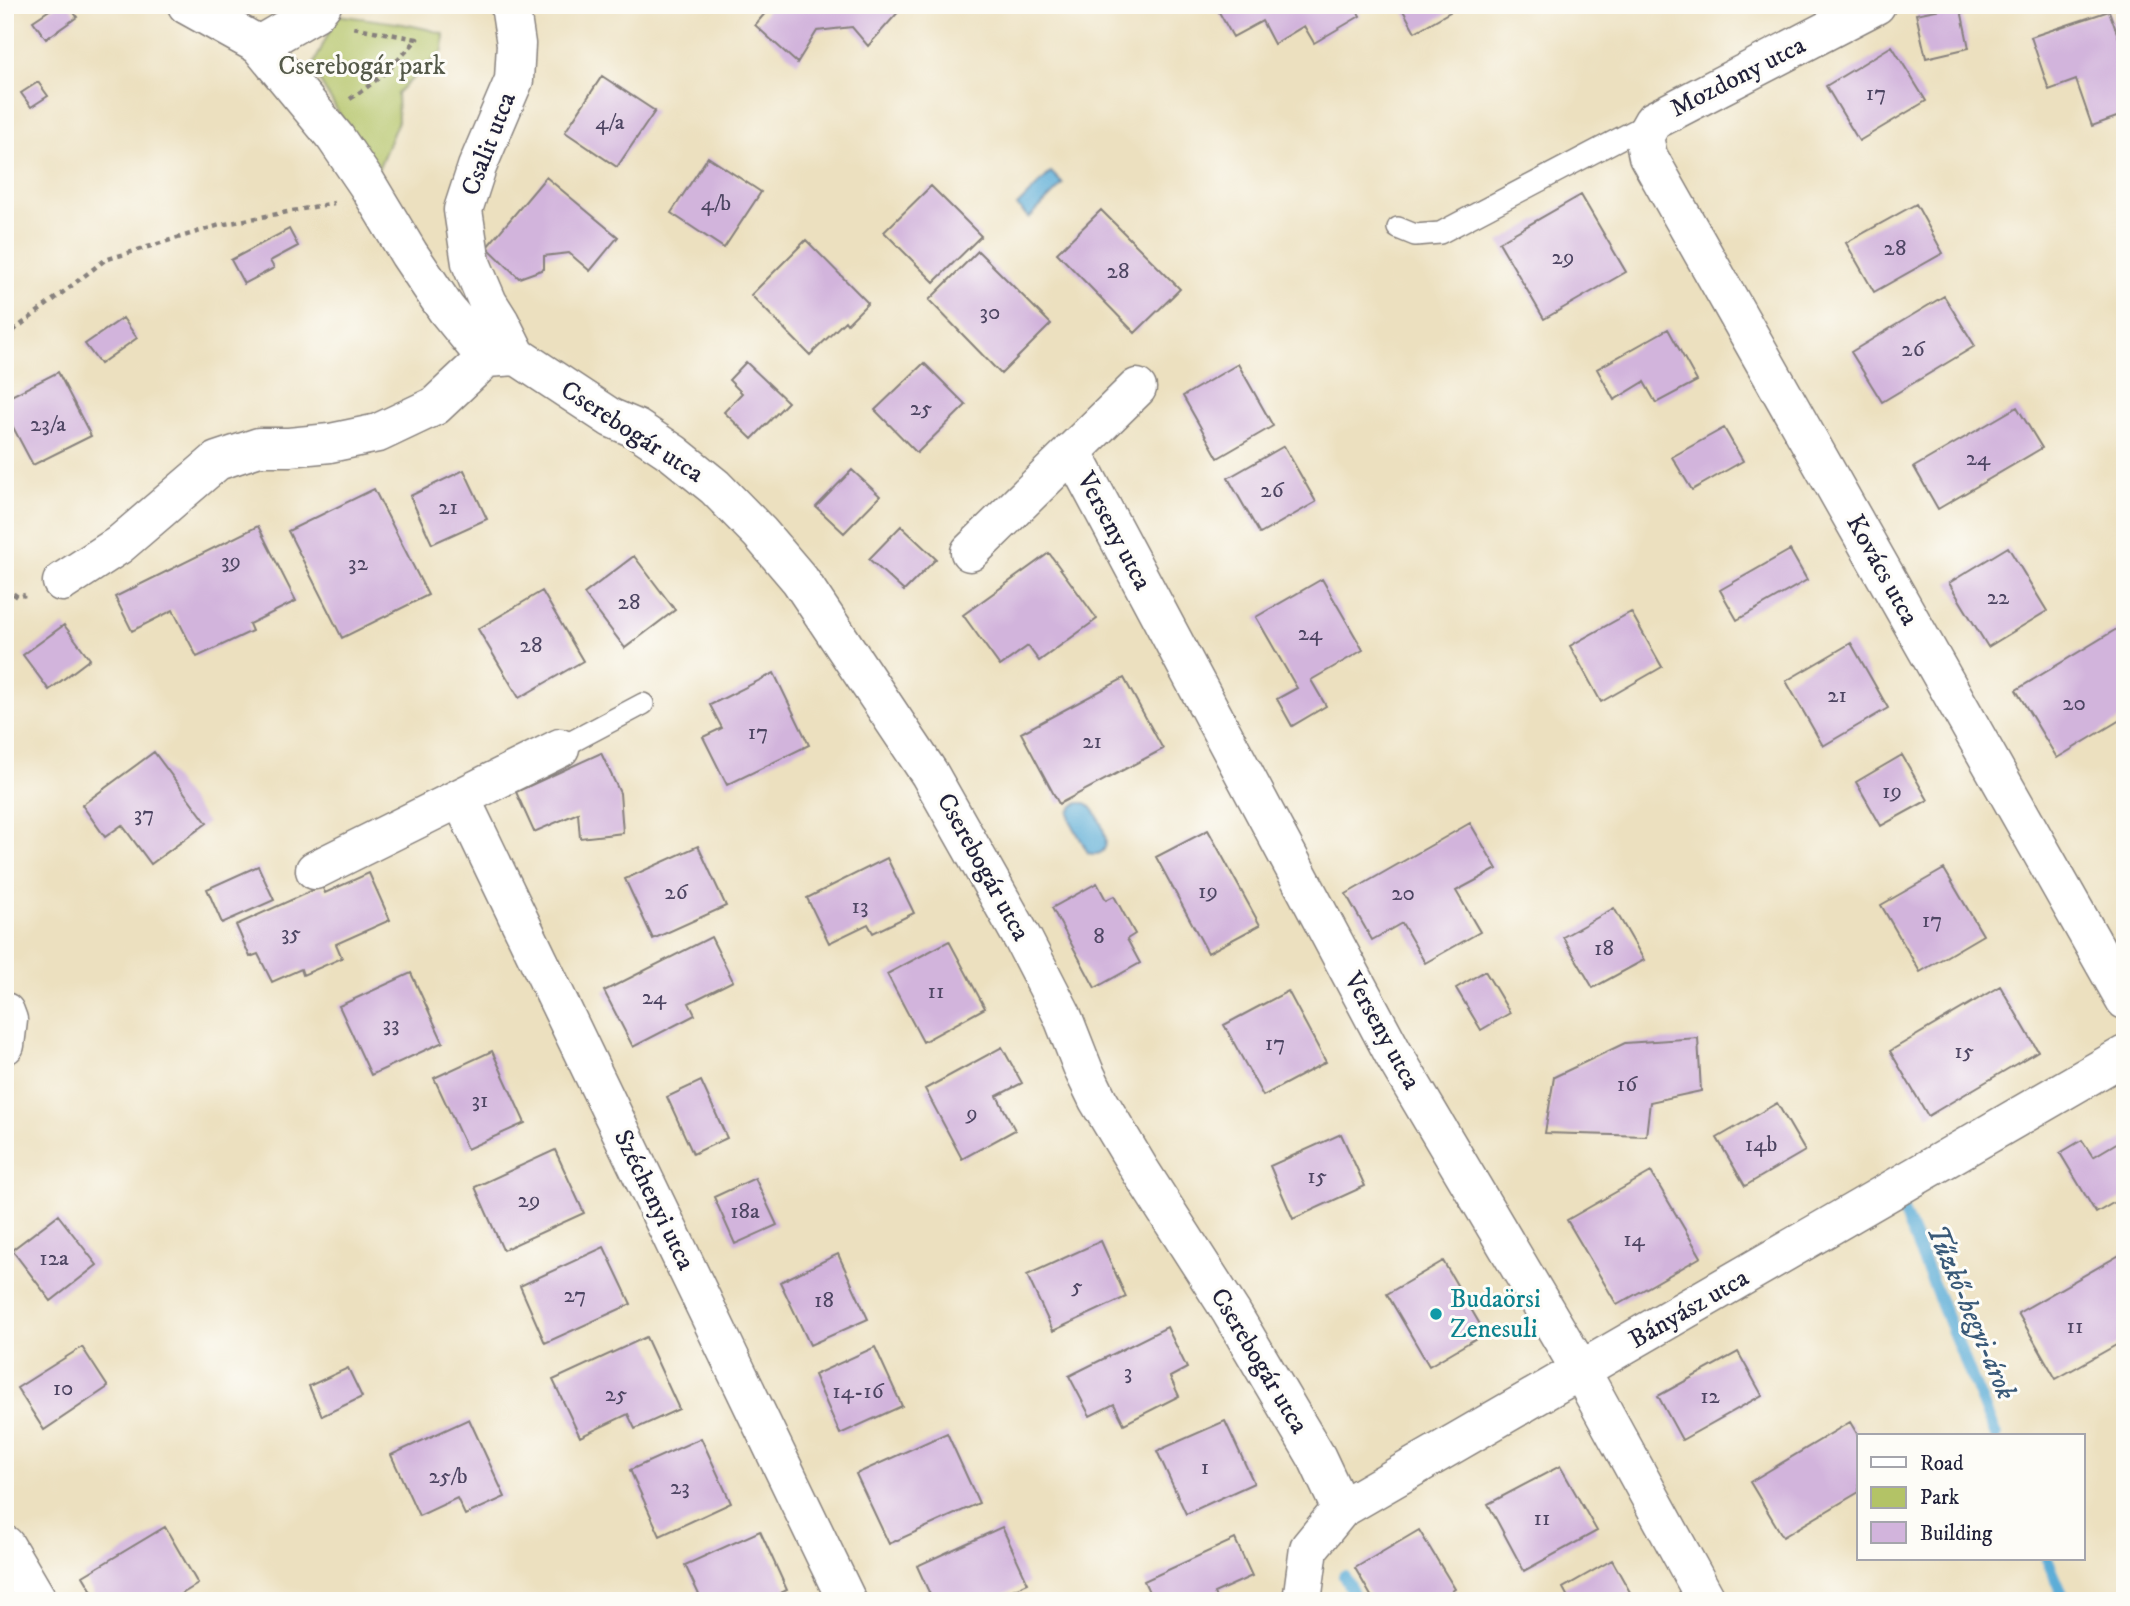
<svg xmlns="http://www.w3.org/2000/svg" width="2130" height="1606" viewBox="0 0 2130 1606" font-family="'IM FELL DW Pica',serif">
	<rect width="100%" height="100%" fill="#fdfcf7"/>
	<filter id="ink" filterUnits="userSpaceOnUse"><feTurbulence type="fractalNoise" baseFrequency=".0143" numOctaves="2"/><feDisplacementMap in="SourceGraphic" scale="14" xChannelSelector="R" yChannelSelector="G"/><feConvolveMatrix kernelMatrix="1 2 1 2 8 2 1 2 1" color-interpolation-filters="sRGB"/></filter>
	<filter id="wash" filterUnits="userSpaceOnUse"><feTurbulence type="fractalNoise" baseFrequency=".00686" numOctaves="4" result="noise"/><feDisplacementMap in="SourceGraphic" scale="28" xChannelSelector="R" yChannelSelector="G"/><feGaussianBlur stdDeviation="1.57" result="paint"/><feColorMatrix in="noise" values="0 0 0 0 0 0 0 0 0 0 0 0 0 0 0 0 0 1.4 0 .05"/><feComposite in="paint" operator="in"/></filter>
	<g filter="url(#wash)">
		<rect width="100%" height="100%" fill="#ece0bf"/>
		<path fill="#b3c366" stroke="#6a7250" stroke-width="2" d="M 337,15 C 373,20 410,23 444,34 L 443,51 L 397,93 L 398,121 L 377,172 L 350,132 L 312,68 Z"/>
		<path fill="#5dadd7" stroke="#406889" stroke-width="2" d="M 1051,172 L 1063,184 L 1029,218 L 1017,206 Z
			M 1079,803 C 1085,803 1086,802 1090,806 C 1101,816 1120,861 1088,853 L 1070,820 L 1069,812 L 1074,805 Z"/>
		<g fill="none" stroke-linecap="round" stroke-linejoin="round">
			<path stroke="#5dadd7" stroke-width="12" d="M 1901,1206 L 1996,1436
				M 2047,1559 L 2065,1601
				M 1344,1576 L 1357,1601"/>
		</g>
		<g id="blocks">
			<path fill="#d2b4dc" d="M 57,5 L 69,5 L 77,17 L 46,39 L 33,21 Z
				M 772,5 L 900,5 L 902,8 L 868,46 L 852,27 L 817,31 L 797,63 L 755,25 Z
				M 1215,5 L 1264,5 L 1267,11 L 1277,5 L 1354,5 L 1360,16 L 1314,43 L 1304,26 L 1274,44 L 1262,21 L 1233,37 Z
				M 1400,5 L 1462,5 L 1415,32 Z
				M 1960,5 L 1969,48 L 1926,58 L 1916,14 Z
				M 2109,11 L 2125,55 L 2125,114 L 2092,126 L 2076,80 L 2049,90 L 2031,37 Z
				M 1892,46 L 1926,101 L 1859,141 L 1826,86 Z
				M 602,76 L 655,111 L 617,167 L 565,132 Z
				M 38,82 L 48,96 L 31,107 L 21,93 Z
				M 708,157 L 761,192 L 724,248 L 671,213 Z
				M 546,177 L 618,237 L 590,271 L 569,253 L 544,256 L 544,269 L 519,278 L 487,247 Z
				M 931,186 L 981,236 L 934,282 L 884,232 Z
				M 1581,195 L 1626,272 L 1544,319 L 1499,242 Z
				M 1916,204 L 1943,253 L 1874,292 L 1846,243 Z
				M 1101,210 L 1180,289 L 1135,333 L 1057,253 Z
				M 289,229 L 298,246 L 270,261 L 274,268 L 244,284 L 231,260 Z
				M 806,240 L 868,303 L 847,324 L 845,321 L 810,355 L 751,295 Z
				M 978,251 L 1051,324 L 1001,374 L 929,300 Z
				M 1944,296 L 1975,346 L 1882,402 L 1851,352 Z
				M 123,318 L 137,338 L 100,364 L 85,344 Z
				M 1668,329 L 1697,381 L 1656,403 L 1644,382 L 1614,400 L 1597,369 Z
				M 746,362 L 788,402 L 752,439 L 724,412 L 742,393 L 729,380 Z
				M 924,363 L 966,405 L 917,453 L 875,410 Z
				M 1238,364 L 1273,426 L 1218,458 L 1183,396 Z
				M 58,372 L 91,436 L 33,465 L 5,412 L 5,399 Z
				M 2017,407 L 2042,448 L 1938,509 L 1914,467 Z
				M 1724,428 L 1743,461 L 1692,490 L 1672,457 Z
				M 1284,446 L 1316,502 L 1260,534 L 1228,478 Z
				M 464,470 L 487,519 L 432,544 L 410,496 Z
				M 852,470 L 880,496 L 844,533 L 816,507 Z
				M 374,489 L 428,595 L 342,638 L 288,531 Z
				M 258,526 L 296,601 L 249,624 L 252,631 L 197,657 L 173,610 L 132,631 L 115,597 Z
				M 901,526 L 936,559 L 904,591 L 869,559 Z
				M 2008,547 L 2047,611 L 1988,647 L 1949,583 Z
				M 1790,550 L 1807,580 L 1737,620 L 1720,590 Z
				M 1049,553 L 1097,619 L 1039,661 L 1028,646 L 1000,666 L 963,615 Z
				M 634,556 L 675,610 L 625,648 L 584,594 Z
				M 1322,579 L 1363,650 L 1311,680 L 1326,706 L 1292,726 L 1277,699 L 1297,688 L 1256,617 Z
				M 542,591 L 583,661 L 519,698 L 478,629 Z
				M 1631,612 L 1662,667 L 1601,702 L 1570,646 Z
				M 2125,624 L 2125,717 L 2057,758 L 2016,690 Z
				M 64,625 L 90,659 L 49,690 L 23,655 Z
				M 1851,643 L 1888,708 L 1823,746 L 1786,681 Z
				M 774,673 L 809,745 L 727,785 L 703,737 L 722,728 L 710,705 Z
				M 1124,678 L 1163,749 L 1059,804 L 1021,733 Z
				M 154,752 L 207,823 L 151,864 L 122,825 L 105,837 L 82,805 Z
				M 601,753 L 620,793 L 623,833 L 580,838 L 578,813 L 534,832 L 516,792 Z
				M 1902,755 L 1928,800 L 1881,826 L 1856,782 Z
				M 1470,823 L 1497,869 L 1456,891 L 1480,932 L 1425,963 L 1402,923 L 1372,940 L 1346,894 Z
				M 1208,830 L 1260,925 L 1208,953 L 1156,857 Z
				M 698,846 L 726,906 L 653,939 L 625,879 Z
				M 887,858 L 914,913 L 873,933 L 868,924 L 829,943 L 807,898 Z
				M 258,866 L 274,900 L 222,923 L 207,889 Z
				M 1944,869 L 1983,935 L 1920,972 L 1881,905 Z
				M 369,873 L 390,920 L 336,944 L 342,958 L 303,975 L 301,969 L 272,982 L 258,954 L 250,957 L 236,925 L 322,886 L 325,893 Z
				M 1097,883 L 1106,900 L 1114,896 L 1135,934 L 1127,939 L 1140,963 L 1095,988 L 1052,908 Z
				M 1614,908 L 1644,960 L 1593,988 L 1563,937 Z
				M 711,937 L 733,981 L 689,1003 L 695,1015 L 633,1047 L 604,991 Z
				M 949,941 L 985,1008 L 923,1042 L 887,974 Z
				M 1485,971 L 1510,1013 L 1481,1030 L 1456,988 Z
				M 411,973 L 443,1042 L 371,1075 L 339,1006 Z
				M 2000,986 L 2038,1051 L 1928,1116 L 1890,1051 Z
				M 1288,991 L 1326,1062 L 1263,1096 L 1224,1025 Z
				M 1698,1038 L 1701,1091 L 1650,1102 L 1646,1136 L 1545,1133 L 1554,1077 L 1625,1043 Z
				M 1002,1047 L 1022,1083 L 997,1096 L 1015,1130 L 962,1159 L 925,1089 Z
				M 492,1051 L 525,1123 L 467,1149 L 434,1078 Z
				M 701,1081 L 727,1138 L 693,1154 L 667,1097 Z
				M 1777,1103 L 1805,1151 L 1745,1186 L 1717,1138 Z
				M 1341,1134 L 1365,1186 L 1293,1219 L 1270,1166 Z
				M 2125,1138 L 2125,1196 L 2096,1213 L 2060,1153 L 2082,1140 L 2093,1157 Z
				M 555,1150 L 584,1213 L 503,1250 L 475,1187 Z
				M 1651,1172 L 1701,1257 L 1617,1305 L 1567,1220 Z
				M 755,1178 L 777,1225 L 735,1244 L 714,1197 Z
				M 58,1215 L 97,1265 L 51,1301 L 12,1250 Z
				M 1101,1241 L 1126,1297 L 1053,1331 L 1027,1275 Z
				M 604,1247 L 631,1304 L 545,1343 L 520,1286 Z
				M 2125,1252 L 2125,1340 L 2056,1379 L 2018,1313 Z
				M 838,1254 L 868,1319 L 810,1345 L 780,1282 Z
				M 1443,1261 L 1485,1333 L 1429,1366 L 1387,1294 Z
				M 1167,1327 L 1187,1368 L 1170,1377 L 1179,1396 L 1124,1424 L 1114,1404 L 1090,1416 L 1069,1376 Z
				M 646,1337 L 679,1409 L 635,1429 L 628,1414 L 580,1437 L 553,1380 Z
				M 82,1347 L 108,1387 L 44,1430 L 17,1388 Z
				M 875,1347 L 902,1406 L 840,1434 L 814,1375 Z
				M 1738,1352 L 1762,1395 L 1682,1440 L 1658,1396 Z
				M 348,1368 L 362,1397 L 322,1416 L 309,1386 Z
				M 469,1419 L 505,1497 L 465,1515 L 457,1498 L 419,1516 L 391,1455 Z
				M 1225,1421 L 1254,1483 L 1186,1514 L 1157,1451 Z
				M 1850,1422 L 1859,1437 L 1859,1492 L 1783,1537 L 1750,1482 Z
				M 947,1433 L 979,1503 L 889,1544 L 856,1474 Z
				M 701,1438 L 731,1503 L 660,1536 L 630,1470 Z
				M 1560,1466 L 1597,1531 L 1524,1571 L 1488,1504 Z
				M 165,1527 L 198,1584 L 170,1601 L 98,1601 L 83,1576 Z
				M 1002,1527 L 1028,1583 L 988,1601 L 933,1601 L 917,1566 Z
				M 1419,1530 L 1455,1589 L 1437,1601 L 1374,1601 L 1355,1568 Z
				M 760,1531 L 787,1590 L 764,1601 L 702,1601 L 685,1565 Z
				M 1235,1539 L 1252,1576 L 1214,1593 L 1217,1601 L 1153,1601 L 1144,1581 Z
				M 1612,1560 L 1635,1601 L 1570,1601 L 1563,1588 Z"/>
		</g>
	</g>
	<g filter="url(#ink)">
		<use href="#blocks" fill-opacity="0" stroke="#87817d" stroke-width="2"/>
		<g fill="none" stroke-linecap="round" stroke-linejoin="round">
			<defs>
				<path id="service" d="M 1398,228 L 1415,235 L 1440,233 L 1651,122
					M 560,748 L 643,704"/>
				<path id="minor" d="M 187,5 L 259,45 L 335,137 L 367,184 L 409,254 L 446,309 L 486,358
					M 510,5 L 516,44 L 514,80 L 477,167 L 463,210 L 471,263 L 488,303 L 500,322 L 517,356
					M 1876,5 L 1653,121 L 1644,137 L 1648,156 L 2125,1000
					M 259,45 L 316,12 L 322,5
					M 1072,451 L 1394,1055 L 1581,1371 L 1707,1601
					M 970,552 L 1137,388
					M 62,582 L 119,545 L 217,461 L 259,447 L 289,447 L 330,443 L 378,433 L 435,406 L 486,358 L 517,356 L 611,418 L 637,429 L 673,453 L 715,487 L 760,533 L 800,580 L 929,773 L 1024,941 L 1062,1015 L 1084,1071 L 1098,1100 L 1140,1170 L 1231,1312 L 1317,1458 L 1341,1509
					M 461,799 L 847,1601
					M 315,870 L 560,748
					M 5,1012 L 8,1020 L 5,1045
					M 5,1545 L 38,1601
					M 1302,1601 L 1309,1548 L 1341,1509 L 2125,1055"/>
			</defs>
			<use href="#service" stroke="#87817d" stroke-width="24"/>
			<use href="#minor" stroke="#87817d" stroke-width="41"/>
			<path stroke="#87817d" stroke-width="4.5" stroke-dasharray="5 5" stroke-linecap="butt" d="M 350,99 C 376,82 397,63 417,39 L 352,27
				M 5,337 L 105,260 L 220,225 L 334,203
				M 5,588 L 18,597 L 25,595"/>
			<use href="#service" stroke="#fff" stroke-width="21"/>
			<use href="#minor" stroke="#fff" stroke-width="38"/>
		</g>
	</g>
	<circle fill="#0f9aa8" stroke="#fdfcf7" stroke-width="2.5" cx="1436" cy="1314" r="7"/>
	<g text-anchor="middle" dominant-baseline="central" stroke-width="6" stroke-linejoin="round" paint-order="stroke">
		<g font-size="23" fill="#4e4663">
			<text x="1876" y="93">17</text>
			<text x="610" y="122">4/a</text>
			<text x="716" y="203">4/b</text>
			<text x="1895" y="248">28</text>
			<text x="1563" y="257">29</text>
			<text x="1118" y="271">28</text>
			<text x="990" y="312">30</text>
			<text x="1913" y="349">26</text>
			<text x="921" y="408">25</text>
			<text x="48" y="424">23/a</text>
			<text x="1978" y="458">24</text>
			<text x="1272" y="490">26</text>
			<text x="448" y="507">21</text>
			<text x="231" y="561">39</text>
			<text x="358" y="563">32</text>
			<text x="1998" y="597">22</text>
			<text x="629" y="602">28</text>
			<text x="1310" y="633">24</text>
			<text x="531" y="645">28</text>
			<text x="1837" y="695">21</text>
			<text x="2074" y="703">20</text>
			<text x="758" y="732">17</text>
			<text x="1092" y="741">21</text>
			<text x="1892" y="791">19</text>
			<text x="144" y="814">37</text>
			<text x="1208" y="891">19</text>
			<text x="676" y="892">26</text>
			<text x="1403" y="893">20</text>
			<text x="860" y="906">13</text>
			<text x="1932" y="920">17</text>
			<text x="291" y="933">35</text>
			<text x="1099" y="936">8</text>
			<text x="1604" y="948">18</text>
			<text x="936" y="991">11</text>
			<text x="654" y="997">24</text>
			<text x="391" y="1024">33</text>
			<text x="1275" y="1043">17</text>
			<text x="1964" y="1051">15</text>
			<text x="1627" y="1084">16</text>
			<text x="480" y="1100">31</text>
			<text x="972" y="1113">9</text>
			<text x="1761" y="1144">14b</text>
			<text x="1317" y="1176">15</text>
			<text x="529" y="1200">29</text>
			<text x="745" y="1211">18a</text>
			<text x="1634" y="1239">14</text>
			<text x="54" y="1258">12a</text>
			<text x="1077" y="1286">5</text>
			<text x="575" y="1295">27</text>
			<text x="824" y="1300">18</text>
			<text x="2075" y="1326">11</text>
			<text x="1128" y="1372">3</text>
			<text x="63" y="1388">10</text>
			<text x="858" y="1391">14-16</text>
			<text x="616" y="1394">25</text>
			<text x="1710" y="1396">12</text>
			<text x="1205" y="1467">1</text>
			<text x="448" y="1476">25/b</text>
			<text x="680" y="1487">23</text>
			<text x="1542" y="1518">11</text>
		</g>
		<g font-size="26" fill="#555a4a" stroke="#fdfcf7">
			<text x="362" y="66">Cserebogár park</text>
		</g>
		<g font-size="26" fill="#22223b" stroke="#fdfcf7">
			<text transform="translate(1738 77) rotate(-27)">Mozdony utca</text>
			<text transform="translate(489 144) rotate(-69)">Csalit utca</text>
			<text transform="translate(632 432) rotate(33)">Cserebogár utca</text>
			<text transform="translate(1114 531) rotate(62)">Verseny utca</text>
			<text transform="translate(1882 570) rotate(61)">Kovács utca</text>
			<text transform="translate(983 867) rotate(61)">Cserebogár utca</text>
			<text transform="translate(1382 1031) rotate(61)">Verseny utca</text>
			<text transform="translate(654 1200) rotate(64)">Széchenyi utca</text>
			<text transform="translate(1689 1309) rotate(-30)">Bányász utca</text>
			<text transform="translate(1259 1361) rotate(59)">Cserebogár utca</text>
		</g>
		<g font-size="26" fill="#0d838f" stroke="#fdfcf7" text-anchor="start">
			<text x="1450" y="1299">Budaörsi<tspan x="1450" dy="30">Zenesuli</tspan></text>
		</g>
		<g font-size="28" font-style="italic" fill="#3a5a79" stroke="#fdfcf7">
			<text transform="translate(1971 1312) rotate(67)">Tűzkő-hegyi-árok</text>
		</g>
	</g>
	<rect width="2130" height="1606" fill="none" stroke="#fdfcf7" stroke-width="28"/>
	<rect x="1857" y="1434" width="228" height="126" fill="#fdfcf7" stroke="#a5a5ac" stroke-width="2"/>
	<rect x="1871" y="1457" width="35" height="10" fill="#ffffff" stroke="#a5a5ac" stroke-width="2"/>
	<text x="1920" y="1470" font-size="21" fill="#22223b">Road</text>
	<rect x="1871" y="1487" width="35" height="21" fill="#b3c366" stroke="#a5a5ac" stroke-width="2"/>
	<text x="1920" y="1504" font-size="21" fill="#22223b">Park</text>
	<rect x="1871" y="1522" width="35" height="21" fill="#d2b4dc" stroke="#a5a5ac" stroke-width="2"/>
	<text x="1920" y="1540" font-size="21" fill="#22223b">Building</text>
</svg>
